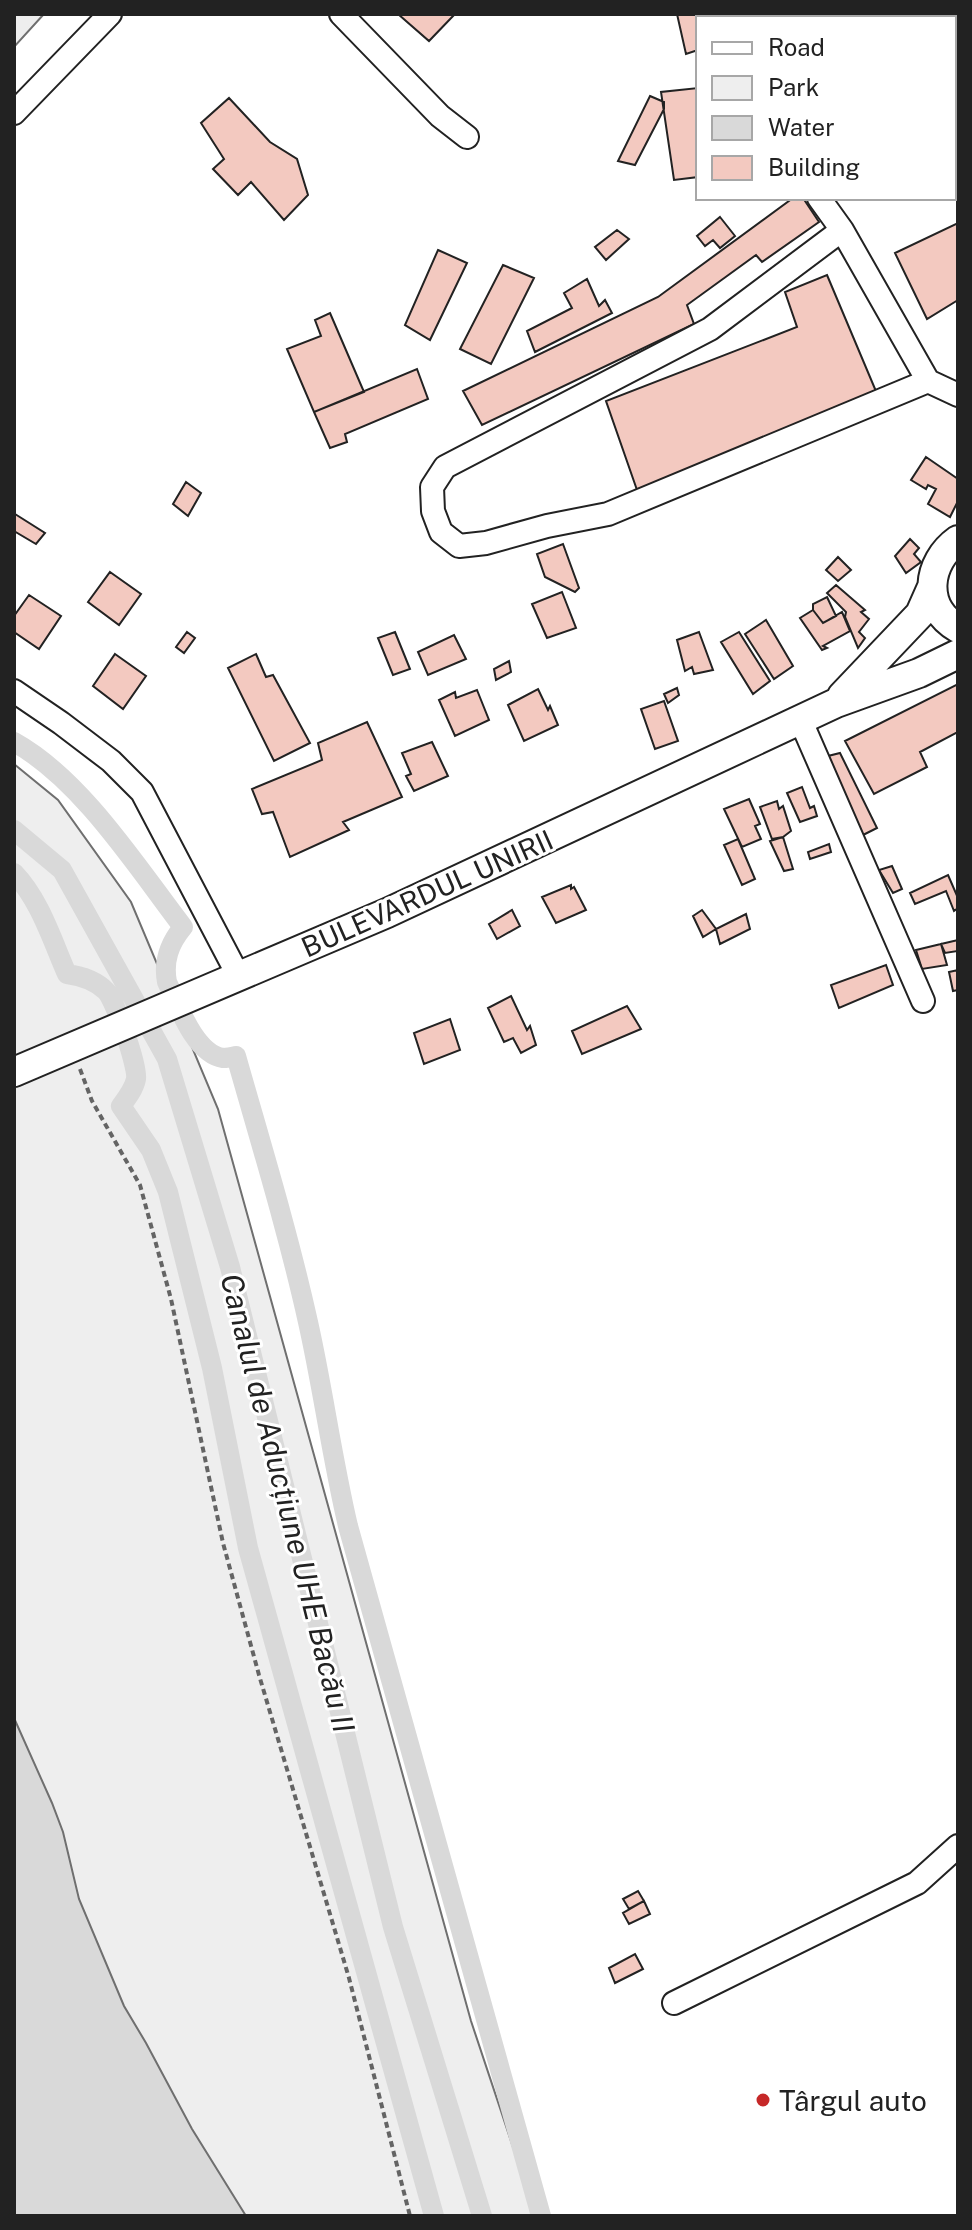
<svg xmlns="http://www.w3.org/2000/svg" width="972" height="2230" viewBox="0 0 972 2230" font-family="'Public Sans',sans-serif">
	<rect width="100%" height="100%" fill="#fff"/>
	<path fill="#eee" stroke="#6f6f6f" stroke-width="2" d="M 14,14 L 44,14 L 14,47 Z
		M 14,764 L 58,800 L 131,902 L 218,1109 L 471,2021 L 536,2216 L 14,2216 Z"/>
	<path fill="#d9d9d9" stroke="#6f6f6f" stroke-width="2" d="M 14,1718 L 52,1803 L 63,1832 L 79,1899 L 124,2006 L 146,2043 L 192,2129 L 246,2216 L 14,2216 Z"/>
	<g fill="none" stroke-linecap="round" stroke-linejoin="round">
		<path stroke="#d9d9d9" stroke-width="20" d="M 14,742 C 81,779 137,867 183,927 C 169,944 163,961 167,982 C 178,1005 195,1054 223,1058 C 227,1058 232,1057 236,1056 C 261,1144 288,1232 308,1322 C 323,1389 332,1458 348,1526 L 541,2216
			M 14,830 L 62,870 L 167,1059 L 230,1267 L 393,1927 L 482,2216
			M 14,873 C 40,900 52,940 67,974 C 82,976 95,980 106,991 C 115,1000 138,1066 136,1079 C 134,1089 127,1098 121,1106 L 151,1150 L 168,1192 L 212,1368 L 248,1548 L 434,2216"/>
	</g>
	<path fill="#f3c9c0" stroke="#222" stroke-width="2" d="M 398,14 L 455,14 L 429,41 Z
		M 677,14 L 717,14 L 718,18 L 698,18 L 698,50 L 686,54 Z
		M 745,14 L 774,14 L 775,18 L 746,18 Z
		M 786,14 L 847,14 L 834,18 L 787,18 Z
		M 698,88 L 698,177 L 674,180 L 661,92 Z
		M 650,96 L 664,102 L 664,109 L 635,165 L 618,161 Z
		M 229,98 L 270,142 L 297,159 L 308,195 L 284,220 L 251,182 L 238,195 L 213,169 L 224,159 L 201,123 Z
		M 958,104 L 958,149 L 954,150 L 954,106 Z
		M 793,198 L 803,198 L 819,222 L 762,262 L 756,255 L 687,305 L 694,324 L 482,425 L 463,391 L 658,297 Z
		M 720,217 L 735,236 L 720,248 L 713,240 L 705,246 L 697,236 Z
		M 958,223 L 958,300 L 927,319 L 895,253 Z
		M 617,230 L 629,239 L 606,260 L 595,247 Z
		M 438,250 L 467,263 L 430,340 L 405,325 Z
		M 503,265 L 534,278 L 491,364 L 460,349 Z
		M 827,275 L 878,396 L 637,490 L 606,401 L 797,327 L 785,292 Z
		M 587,279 L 599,306 L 605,300 L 612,313 L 535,352 L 527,331 L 572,308 L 564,293 Z
		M 330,313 L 364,392 L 314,412 L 287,349 L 321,336 L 315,320 Z
		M 417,369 L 428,399 L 345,434 L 347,442 L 330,448 L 314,412 Z
		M 926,457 L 958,479 L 958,501 L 950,517 L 928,504 L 936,489 L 928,485 L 926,489 L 911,480 Z
		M 186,482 L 201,493 L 188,516 L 173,504 Z
		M 15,514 L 45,533 L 36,544 L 14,531 Z
		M 910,539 L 919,548 L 914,554 L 921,562 L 906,573 L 895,556 Z
		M 563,544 L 579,588 L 575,592 L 545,577 L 537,554 Z
		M 838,557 L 851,570 L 838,581 L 826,570 Z
		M 110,572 L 141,594 L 119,625 L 88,602 Z
		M 836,585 L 865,610 L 861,612 L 869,619 L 859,632 L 865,638 L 858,648 L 845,617 L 846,612 L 827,593 Z
		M 562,592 L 576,628 L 547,638 L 532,604 Z
		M 29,595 L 61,616 L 39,649 L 14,632 L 14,616 Z
		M 827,597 L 836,616 L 823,623 L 813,610 L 813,604 Z
		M 813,610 L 823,623 L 842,612 L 850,631 L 823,646 L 827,648 L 822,650 L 800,618 Z
		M 766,620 L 793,666 L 774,679 L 745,634 Z
		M 187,632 L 195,638 L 184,653 L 176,647 Z
		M 395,632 L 410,669 L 393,675 L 378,638 Z
		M 699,632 L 713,670 L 694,674 L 692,667 L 685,671 L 677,640 Z
		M 739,632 L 770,681 L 753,694 L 721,642 Z
		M 454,635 L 466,659 L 428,675 L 418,652 Z
		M 115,654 L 146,676 L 123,709 L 93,686 Z
		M 256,654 L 266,677 L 273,675 L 310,743 L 274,761 L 228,668 Z
		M 509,661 L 511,672 L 496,680 L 494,669 Z
		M 958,684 L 958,732 L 920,752 L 927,767 L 874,794 L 845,741 Z
		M 677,688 L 679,695 L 668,703 L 664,694 Z
		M 538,689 L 548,710 L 550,706 L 558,725 L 524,741 L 508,705 Z
		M 477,690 L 489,720 L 455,736 L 439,700 L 455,692 L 456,698 Z
		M 664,701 L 678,741 L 655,749 L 641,709 Z
		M 367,722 L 402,797 L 343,822 L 349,830 L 290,857 L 273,812 L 262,814 L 252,789 L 322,760 L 318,743 Z
		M 432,742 L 448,776 L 414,791 L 406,776 L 411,774 L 402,753 Z
		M 840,753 L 877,828 L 861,836 L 828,756 Z
		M 802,787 L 810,808 L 814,806 L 817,816 L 800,822 L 787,793 Z
		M 749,799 L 760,824 L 755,826 L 761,839 L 742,847 L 724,809 Z
		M 777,801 L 779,809 L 783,806 L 791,831 L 783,837 L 772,839 L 760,807 Z
		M 783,837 L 793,869 L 784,871 L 770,841 Z
		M 738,839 L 755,879 L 742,885 L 724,845 Z
		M 829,844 L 831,852 L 810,859 L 808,852 Z
		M 892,866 L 902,889 L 893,893 L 879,870 Z
		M 948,875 L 958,898 L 958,908 L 954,911 L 946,891 L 915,904 L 910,893 Z
		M 571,885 L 571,889 L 574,887 L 586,910 L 556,923 L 542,897 Z
		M 512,910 L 520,926 L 497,939 L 489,924 Z
		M 702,910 L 716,929 L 703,937 L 693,916 Z
		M 746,914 L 750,929 L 720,944 L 716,929 Z
		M 958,940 L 958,951 L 945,953 L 941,944 Z
		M 941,944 L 947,965 L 922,969 L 916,950 Z
		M 886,965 L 893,985 L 839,1008 L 831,985 Z
		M 958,970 L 958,990 L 953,991 L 949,972 Z
		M 511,996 L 527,1030 L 530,1026 L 536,1045 L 521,1053 L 513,1038 L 504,1042 L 488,1008 Z
		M 627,1006 L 641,1029 L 582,1054 L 572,1031 Z
		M 450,1019 L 460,1050 L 424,1064 L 414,1033 Z
		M 638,1891 L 644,1901 L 629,1909 L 623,1899 Z
		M 644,1901 L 650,1914 L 629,1924 L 623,1913 Z
		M 635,1954 L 643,1969 L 615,1983 L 609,1968 Z"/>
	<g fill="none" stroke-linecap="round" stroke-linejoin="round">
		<defs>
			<path id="minor" d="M 341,14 L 440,116 L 467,137
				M 731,14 L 732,18
				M 14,113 L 110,14
				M 819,198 L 842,230 L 928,381 L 958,395
				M 842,230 L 710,329 L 445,467 L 432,487 L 433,511 L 441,532 L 459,546 L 486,543 L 547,526 L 608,514 L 928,381
				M 14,691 L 61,723 L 111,761 L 142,792 L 239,977
				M 800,719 L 923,1001
				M 674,2003 L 917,1883 L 958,1846"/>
			<path id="major" d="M 958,540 C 927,562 921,607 958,628
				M 842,696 L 920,614 L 932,587
				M 14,1072 L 387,913 L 836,703 L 919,673 L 958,654"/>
		</defs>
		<use href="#minor" stroke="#222" stroke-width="26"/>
		<use href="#major" stroke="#222" stroke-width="32"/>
		<path stroke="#646464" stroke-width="4" stroke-dasharray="6 4" stroke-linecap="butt" d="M 80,1069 L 92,1101 L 140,1185 L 171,1299 L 223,1543 L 259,1675 L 349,1978 L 410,2216"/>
		<use href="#minor" stroke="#fff" stroke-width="22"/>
		<use href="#major" stroke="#fff" stroke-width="28"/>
	</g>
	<circle fill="#c62828" stroke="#fff" stroke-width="3" cx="763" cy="2100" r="8"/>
	<g text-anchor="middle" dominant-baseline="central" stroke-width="6" stroke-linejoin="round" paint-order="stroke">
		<g font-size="28" fill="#222" stroke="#fff">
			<text transform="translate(427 893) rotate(-24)">BULEVARDUL UNIRII</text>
		</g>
		<g font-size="28" fill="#222" stroke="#fff" text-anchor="start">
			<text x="779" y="2100">Târgul auto</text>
		</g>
		<g font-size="30" font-style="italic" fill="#222" stroke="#fff">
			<text transform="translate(288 1503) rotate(76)">Canalul de Aducțiune UHE Bacău II</text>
		</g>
	</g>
	<rect width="972" height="2230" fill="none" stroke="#222222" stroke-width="32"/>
	<rect x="696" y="16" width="260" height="184" fill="#ffffff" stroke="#a7a7a7" stroke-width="2"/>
	<rect x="712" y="42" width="40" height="12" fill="#ffffff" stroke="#a7a7a7" stroke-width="2"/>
	<text x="768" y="56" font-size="24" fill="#222222">Road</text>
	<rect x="712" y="76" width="40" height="24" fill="#eeeeee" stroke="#a7a7a7" stroke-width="2"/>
	<text x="768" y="96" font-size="24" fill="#222222">Park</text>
	<rect x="712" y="116" width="40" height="24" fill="#d9d9d9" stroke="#a7a7a7" stroke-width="2"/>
	<text x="768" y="136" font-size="24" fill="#222222">Water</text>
	<rect x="712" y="156" width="40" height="24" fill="#f3c9c0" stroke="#a7a7a7" stroke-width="2"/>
	<text x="768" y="176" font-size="24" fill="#222222">Building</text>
</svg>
